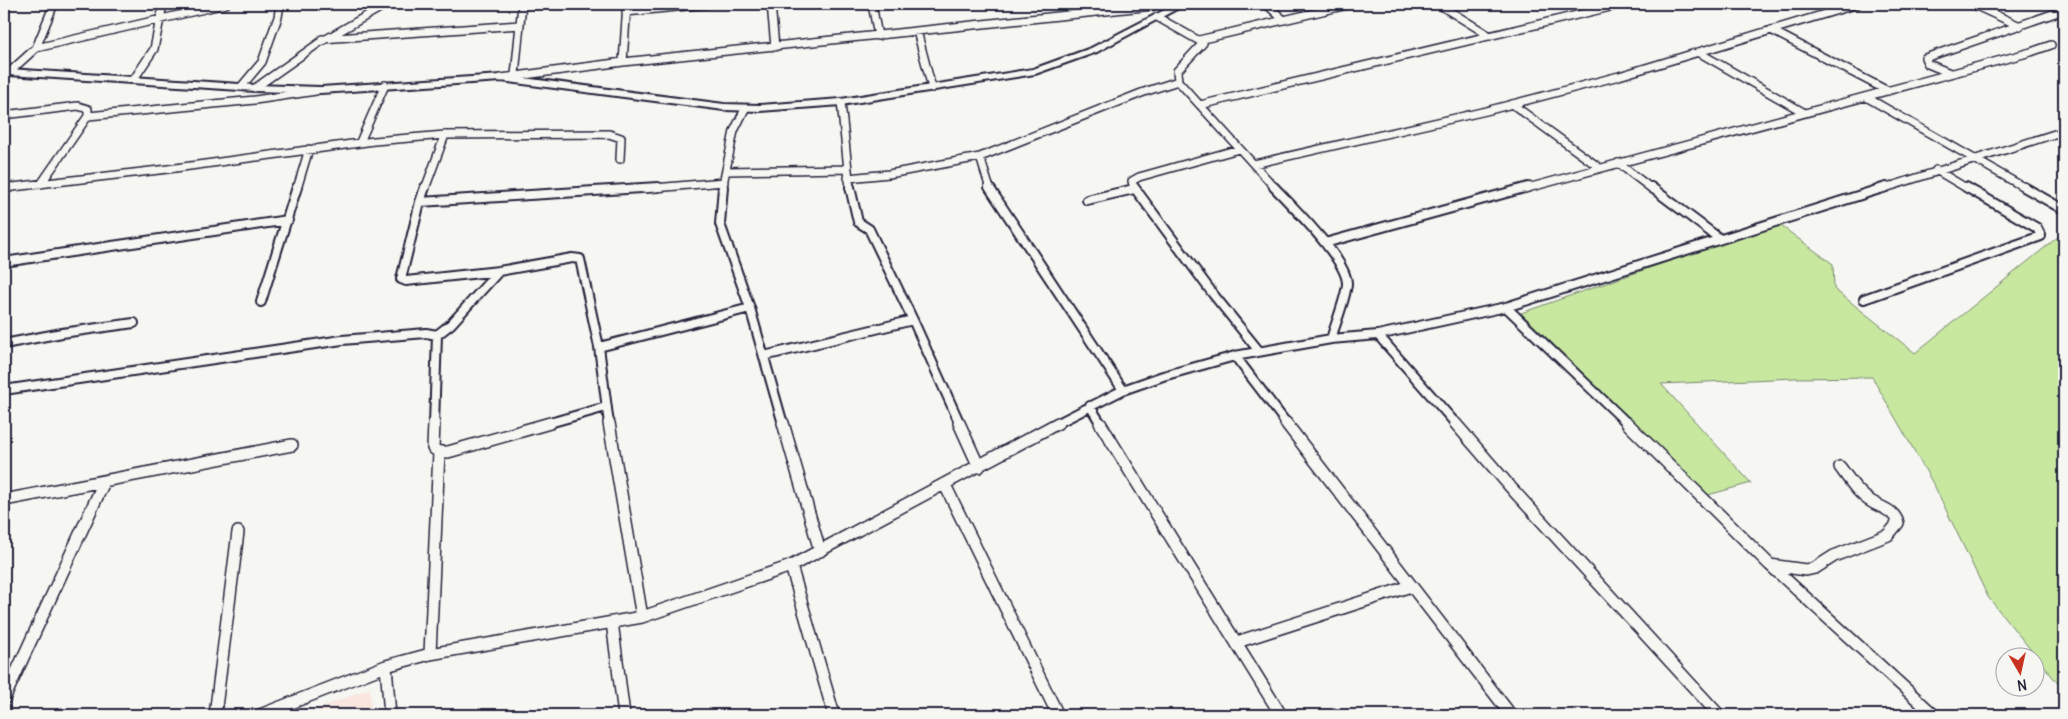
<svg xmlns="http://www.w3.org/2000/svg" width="2068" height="719" viewBox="0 0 2068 719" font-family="Delius,sans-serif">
	<rect width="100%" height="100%" fill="#f6f6f2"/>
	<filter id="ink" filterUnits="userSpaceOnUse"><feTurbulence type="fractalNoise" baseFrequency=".02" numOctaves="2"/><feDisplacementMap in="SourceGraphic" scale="10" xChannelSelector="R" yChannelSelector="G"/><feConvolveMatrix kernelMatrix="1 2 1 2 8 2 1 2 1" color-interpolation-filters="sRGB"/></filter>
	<g filter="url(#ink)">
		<path fill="#f8e6df" d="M 370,688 L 371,715 L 302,715 Z"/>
		<path fill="#c8e8a0" stroke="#75856e" d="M 1777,223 L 1833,264 L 1834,289 L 1915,353 L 2064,232 L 2064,691 L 1988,597 L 1935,487 L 1872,377 L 1795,378 L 1661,384 L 1751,483 L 1708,495 L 1521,313 Z"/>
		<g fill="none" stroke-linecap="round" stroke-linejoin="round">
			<defs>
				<path id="street-far2" d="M 771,4 L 775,47
					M 872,4 L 878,36
					M 1266,4 L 1284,20
					M 1438,4 L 1490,36
					M 1972,4 L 2020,26
					M 626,12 L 707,4
					M 1157,17 L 1203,43 L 1177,71 L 1178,81 L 1276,189
					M 1771,30 L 1888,91
					M 917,31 L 932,88
					M 322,39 L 520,25
					M 1199,40 L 1352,4
					M 36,48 L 226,4
					M 1698,52 L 1803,112
					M 623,62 L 627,4
					M 1950,73 L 1928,64 L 1925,58 L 2064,10
					M 515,75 L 522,4
					M 4,77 L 36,48 L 54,4
					M 501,78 L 623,62 L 1153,6
					M 134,79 L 154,49 L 163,4
					M 241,87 L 262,62 L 278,17 L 280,4
					M 255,88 L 319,43 L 387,4
					M 1866,97 L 2027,189
					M 841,102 L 850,189
					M 1512,104 L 1600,168
					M 1200,105 L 1623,4
					M 4,115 L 78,106 L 88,109 L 88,116 L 41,184
					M 88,116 L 255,100 L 316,91
					M 360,142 L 385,85
					M 980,157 L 990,189
					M 1618,163 L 1652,189
					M 1254,164 L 1486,111 L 1619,76 L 1858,4
					M 1936,170 L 1968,189
					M 726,171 L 847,169
					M 848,178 L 889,174 L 980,157 L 1144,92 L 1178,81
					M 4,188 L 168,169 L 374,141 L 445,135 L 609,134 L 621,138 L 620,159
					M 297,189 L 309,149
					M 425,189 L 445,135
					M 643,189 L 724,182
					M 722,189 L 734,131 L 745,109
					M 1134,189 L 1132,181 L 1139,177 L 1239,149
					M 1524,189 L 2031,52 L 2051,45
					M 1882,189 L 2064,131"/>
				<path id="street-far1" d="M 425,187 L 420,202 L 401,279 L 406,281 L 499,271 L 572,258 L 580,259 L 599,347 L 609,424
					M 723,187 L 720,224 L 750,308 L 783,424
					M 850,187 L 858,222 L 869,229 L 913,320 L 960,424
					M 989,187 L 1123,390
					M 1134,187 L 1213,294 L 1259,351
					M 1274,187 C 1292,206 1346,259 1347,283 C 1347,295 1335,325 1331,339
					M 1651,187 L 1720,239
					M 2024,187 L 2059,207
					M 4,188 L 10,187
					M 1087,200 L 1134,189
					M 420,202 L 658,187
					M 1325,243 L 1528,187
					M 4,262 L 288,220
					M 1864,299 L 2041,236 L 2037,228 L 1966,187
					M 261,302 L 297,187
					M 1506,307 L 1628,424
					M 437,335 L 451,324 L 499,271
					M 1378,335 L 1456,424
					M 4,344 L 62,333 L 134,323
					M 599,347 L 750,308
					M 764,356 L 913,320
					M 1235,356 L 1287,424
					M 4,390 L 342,340 L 426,333 L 437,335 L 434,424
					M 1090,406 L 1101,424
					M 546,424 L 606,407
					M 1056,424 L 1123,390 L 1163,376 L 1235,356 L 1331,339 L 1378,335 L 1506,307 L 1886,187"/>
				<path id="street" d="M 434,423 L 433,448 L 439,452 L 448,452 L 550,423
					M 609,423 L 642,617
					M 783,423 L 820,551
					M 959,423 L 979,467
					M 1100,423 L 1281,715
					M 1286,423 L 1511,715
					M 1455,423 L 1513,490 L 1719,715
					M 1627,423 L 1770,565 L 1934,715
					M 945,485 L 1058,715
					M 4,500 L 292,445
					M 1770,565 L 1806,570 L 1815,568 L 1834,556 L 1888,535 L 1898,523 C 1894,510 1882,508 1872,502 C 1858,494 1849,479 1840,467
					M 791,566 L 834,715
					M 612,622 L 624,715
					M 1237,642 L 1411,586
					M 430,654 L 439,452
					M 386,666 L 390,715
					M 4,699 L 104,482
					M 215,715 L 238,532
					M 260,715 L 386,666 L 430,654 L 642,617 L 791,566 L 1058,423"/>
				<path id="secondary" d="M 1176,4 L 1186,4 L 1097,52 L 1035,74 L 841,105 L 760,111 L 724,110 L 501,81 L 321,93 L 255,91 L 9,75 L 4,72 L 9,69 L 255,85 L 321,87 L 501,75 L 724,104 L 760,105 L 841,99 L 1033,69 L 1091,48 Z"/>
			</defs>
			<use href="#street-far2" stroke="#22223b" stroke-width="10"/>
			<use href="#street-far1" stroke="#22223b" stroke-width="12"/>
			<use href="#street" stroke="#22223b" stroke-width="14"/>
			<use href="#secondary" stroke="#22223b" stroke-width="4"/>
			<use href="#street-far2" stroke="#f6f6f2" stroke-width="7"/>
			<use href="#street-far1" stroke="#f6f6f2" stroke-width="8"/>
			<use href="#street" stroke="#f6f6f2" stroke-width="11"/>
			<use href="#secondary" fill="#f6f6f2" fill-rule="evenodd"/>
		</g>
	</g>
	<rect width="2068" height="719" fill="none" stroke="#f6f6f2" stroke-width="20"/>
	<rect x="10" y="10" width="2048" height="699" fill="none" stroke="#22223b" stroke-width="2" filter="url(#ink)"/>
	<g transform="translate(2020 672) rotate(171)"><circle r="24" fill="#f6f6f2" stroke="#a1a1a9"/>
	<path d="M0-4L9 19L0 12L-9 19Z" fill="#c8321e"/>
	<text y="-8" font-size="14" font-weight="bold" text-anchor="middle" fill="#22223b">N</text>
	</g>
</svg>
